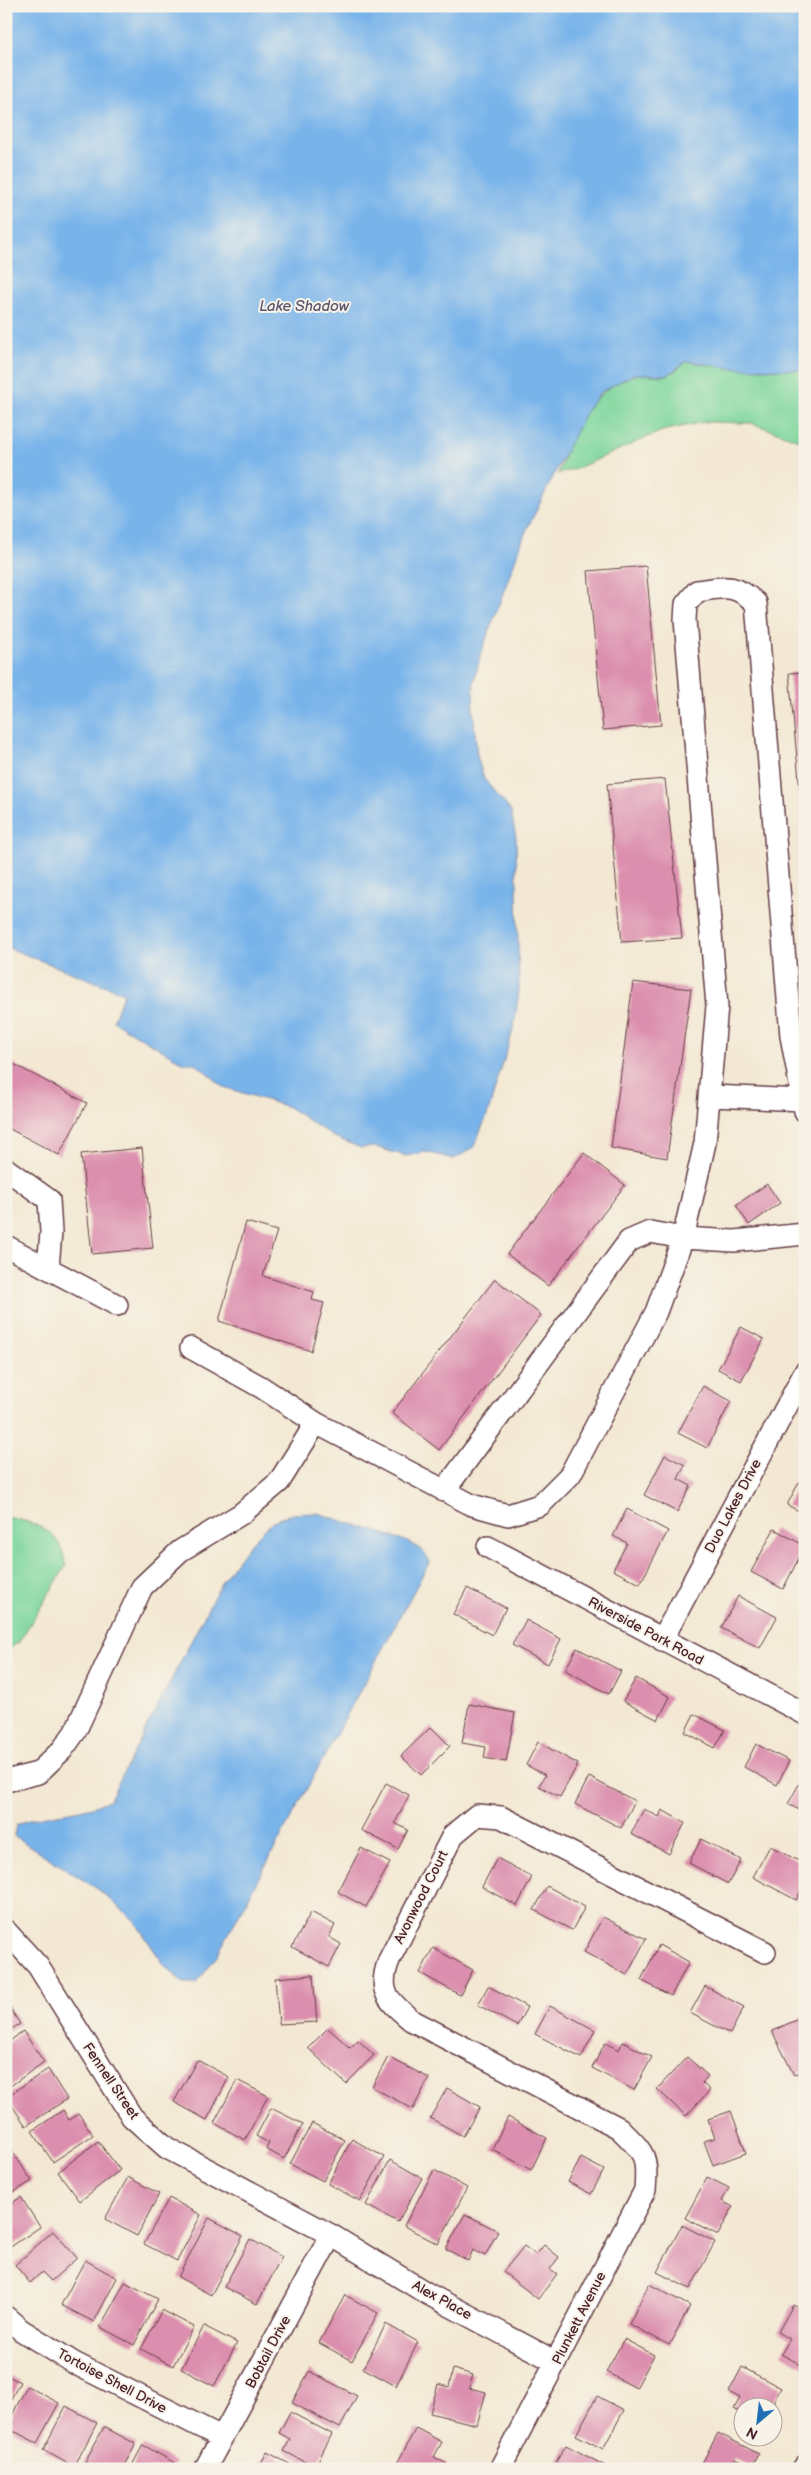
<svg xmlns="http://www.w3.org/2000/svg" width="811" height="2475" viewBox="0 0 811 2475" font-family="'Balsamiq Sans',sans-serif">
	<rect width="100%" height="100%" fill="#f7f3e8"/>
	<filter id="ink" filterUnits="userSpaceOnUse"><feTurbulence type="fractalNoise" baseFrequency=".02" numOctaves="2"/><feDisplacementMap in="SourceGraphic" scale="10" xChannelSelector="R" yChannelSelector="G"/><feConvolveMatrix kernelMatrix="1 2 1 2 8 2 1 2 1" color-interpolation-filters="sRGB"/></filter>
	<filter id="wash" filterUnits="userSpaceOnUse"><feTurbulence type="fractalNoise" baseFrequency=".0096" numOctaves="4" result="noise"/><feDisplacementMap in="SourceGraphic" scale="20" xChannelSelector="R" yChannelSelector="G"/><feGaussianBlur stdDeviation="1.12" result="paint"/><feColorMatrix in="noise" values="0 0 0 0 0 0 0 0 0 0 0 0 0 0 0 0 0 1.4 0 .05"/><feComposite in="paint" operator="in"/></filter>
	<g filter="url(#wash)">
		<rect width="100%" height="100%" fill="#f3e8d3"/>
		<path fill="#7dd69c" stroke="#647a64" d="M 687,361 L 729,368 L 805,370 L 805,442 L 751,423 L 704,422 L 662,431 L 580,467 L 558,474 C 571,434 590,388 634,375 C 644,372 658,378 668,374 C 675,372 682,365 687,361 Z
			M 6,1517 C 40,1524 60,1529 66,1566 L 19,1642 L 6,1651 Z"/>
		<path fill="#78b4ea" stroke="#616a8a" d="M 6,6 L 805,6 L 805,370 L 729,368 L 687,361 L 668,375 L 634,374 L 601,392 L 585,413 L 526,531 L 482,650 L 474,681 L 473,708 L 477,756 L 484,779 L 511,811 L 516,838 L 519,991 L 514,1027 L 487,1116 L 473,1148 L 454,1159 L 426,1152 L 406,1156 L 375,1147 L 361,1148 L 332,1136 L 288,1107 L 224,1087 L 195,1063 L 184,1063 L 113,1021 L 124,993 L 6,947 Z
			M 317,1513 L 406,1541 L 421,1549 L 430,1561 L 216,1957 L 197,1983 L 183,1983 L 164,1965 L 134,1920 L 99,1890 L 14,1836 L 16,1825 C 46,1811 81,1816 110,1799 L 222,1581 L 248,1546 L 273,1521 L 292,1514 Z"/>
		<g id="blocks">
			<path fill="#db8ead" d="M 646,566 L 661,725 L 603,730 L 588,571 Z
				M 805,672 L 805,823 L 803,823 L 789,673 Z
				M 665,779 L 682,938 L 622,942 L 607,784 Z
				M 633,982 L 691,989 L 667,1158 L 611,1148 Z
				M 6,1060 L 87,1103 L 59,1155 L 6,1127 Z
				M 142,1148 L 153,1248 L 92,1254 L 81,1154 Z
				M 584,1153 L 625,1185 L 548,1286 L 507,1254 Z
				M 767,1184 L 780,1203 L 749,1225 L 736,1205 Z
				M 246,1222 L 277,1231 L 263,1276 L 314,1292 L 312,1300 L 324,1303 L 311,1351 L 219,1321 Z
				M 495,1279 L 541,1315 L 439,1450 L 392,1413 Z
				M 741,1327 L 764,1339 L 741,1381 L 718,1369 Z
				M 703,1386 L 731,1401 L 707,1448 L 678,1433 Z
				M 665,1455 L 685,1465 L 678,1479 L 691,1486 L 677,1512 L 644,1495 Z
				M 799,1482 L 805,1485 L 805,1514 L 787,1505 Z
				M 627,1509 L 668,1531 L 640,1584 L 613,1570 L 627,1543 L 613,1536 Z
				M 774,1529 L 805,1546 L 783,1589 L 751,1572 Z
				M 467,1588 L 506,1608 L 492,1635 L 453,1614 Z
				M 738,1596 L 777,1617 L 760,1648 L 721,1628 Z
				M 526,1620 L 561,1639 L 548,1664 L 512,1645 Z
				M 577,1648 L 621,1671 L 609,1694 L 565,1670 Z
				M 636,1678 L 670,1697 L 658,1720 L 623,1701 Z
				M 469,1704 L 515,1713 L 506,1762 L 484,1758 L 486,1747 L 462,1743 Z
				M 694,1714 L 725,1730 L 715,1748 L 685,1732 Z
				M 431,1727 L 450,1746 L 421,1775 L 401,1756 Z
				M 538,1742 L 578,1764 L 560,1797 L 539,1786 L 545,1775 L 526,1765 Z
				M 756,1744 L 789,1761 L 777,1785 L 744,1767 Z
				M 805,1773 L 805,1813 L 788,1804 Z
				M 589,1777 L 635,1801 L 621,1828 L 575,1804 Z
				M 386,1783 L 409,1795 L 395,1823 L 408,1830 L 398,1849 L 361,1830 Z
				M 644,1809 L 659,1817 L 662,1810 L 685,1823 L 669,1854 L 631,1834 Z
				M 701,1839 L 741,1860 L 728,1884 L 689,1863 Z
				M 770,1846 L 805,1864 L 805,1883 L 796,1900 L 753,1877 Z
				M 361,1848 L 390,1863 L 366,1907 L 338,1892 Z
				M 497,1858 L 532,1877 L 517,1906 L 482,1887 Z
				M 547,1886 L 585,1907 L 572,1930 L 534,1910 Z
				M 311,1912 L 335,1925 L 329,1937 L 341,1944 L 329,1967 L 292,1947 Z
				M 603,1917 L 646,1939 L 627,1975 L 584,1952 Z
				M 659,1945 L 689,1962 L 671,1996 L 641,1980 Z
				M 433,1948 L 473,1970 L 460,1995 L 420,1973 Z
				M 313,1975 L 317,2022 L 279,2024 L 275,1978 Z
				M 488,1986 L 527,2007 L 517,2026 L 478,2005 Z
				M 705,1986 L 744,2007 L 730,2034 L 690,2013 Z
				M 6,2002 L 20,2024 L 6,2032 Z
				M 550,2006 L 595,2030 L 581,2058 L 535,2034 Z
				M 805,2016 L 805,2069 L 794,2075 L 772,2031 Z
				M 328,2028 L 350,2048 L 358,2040 L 374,2055 L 346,2084 L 308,2048 Z
				M 23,2031 L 44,2062 L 9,2087 L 6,2083 L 6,2044 Z
				M 623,2042 L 652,2057 L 634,2090 L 592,2068 L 605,2043 L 619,2050 Z
				M 388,2057 L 429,2078 L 413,2109 L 372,2087 Z
				M 687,2057 L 708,2076 L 702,2083 L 710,2090 L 686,2116 L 657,2089 Z
				M 197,2060 L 229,2077 L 207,2120 L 174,2102 Z
				M 48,2069 L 67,2099 L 26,2126 L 6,2097 Z
				M 237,2080 L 268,2096 L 245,2140 L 214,2123 Z
				M 447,2088 L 480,2107 L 463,2136 L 430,2118 Z
				M 271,2108 L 303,2124 L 284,2159 L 266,2149 L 269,2143 L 256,2136 Z
				M 63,2110 L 69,2120 L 79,2114 L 93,2135 L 53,2162 L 32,2131 Z
				M 731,2111 L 746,2153 L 713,2165 L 704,2141 L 715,2138 L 708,2119 Z
				M 508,2117 L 547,2138 L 531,2170 L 492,2149 Z
				M 312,2123 L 345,2140 L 323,2181 L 290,2164 Z
				M 352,2139 L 384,2157 L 360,2201 L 328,2184 Z
				M 98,2141 L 120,2170 L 80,2201 L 58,2172 Z
				M 12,2151 L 32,2181 L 6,2197 L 6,2154 Z
				M 581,2158 L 604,2170 L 591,2194 L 568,2182 Z
				M 390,2160 L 422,2178 L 398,2222 L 366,2205 Z
				M 434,2170 L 467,2188 L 438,2244 L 404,2226 Z
				M 128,2177 L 159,2194 L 137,2236 L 105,2219 Z
				M 707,2177 L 729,2188 L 722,2201 L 733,2207 L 718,2235 L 685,2218 Z
				M 21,2197 L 40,2227 L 6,2250 L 6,2207 Z
				M 169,2198 L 201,2215 L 177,2261 L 144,2244 Z
				M 465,2214 L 498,2231 L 485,2256 L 473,2250 L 468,2261 L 446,2249 Z
				M 209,2218 L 243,2236 L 211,2295 L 178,2277 Z
				M 682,2225 L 715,2242 L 690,2289 L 657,2272 Z
				M 53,2231 L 77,2258 L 51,2281 L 42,2272 L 30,2283 L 15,2265 Z
				M 250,2239 L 282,2257 L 257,2304 L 224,2287 Z
				M 544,2245 L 559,2257 L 550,2269 L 557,2274 L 538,2299 L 503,2272 L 524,2246 L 536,2255 Z
				M 85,2260 L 117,2278 L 94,2322 L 61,2305 Z
				M 125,2282 L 158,2299 L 134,2345 L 100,2327 Z
				M 649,2284 L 690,2306 L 669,2345 L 629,2324 Z
				M 345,2295 L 378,2313 L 352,2361 L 319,2343 Z
				M 793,2305 L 805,2311 L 805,2367 L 781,2354 L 790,2339 L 778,2332 Z
				M 162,2310 L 194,2327 L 173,2366 L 141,2349 Z
				M 386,2324 L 418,2342 L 396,2386 L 363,2368 Z
				M 204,2326 L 237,2343 L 214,2386 L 181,2369 Z
				M 624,2339 L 654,2355 L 636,2388 L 606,2372 Z
				M 742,2367 L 781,2388 L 770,2408 L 744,2408 L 744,2414 L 734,2409 L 740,2398 L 729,2392 Z
				M 453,2369 L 473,2375 L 469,2388 L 486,2392 L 477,2425 L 430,2413 L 438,2384 L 449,2387 Z
				M 309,2371 L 357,2396 L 340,2428 L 292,2403 Z
				M 6,2375 L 20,2382 L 6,2408 Z
				M 27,2386 L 59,2403 L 37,2443 L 6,2427 Z
				M 597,2396 L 624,2410 L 603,2449 L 576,2435 Z
				M 66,2406 L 97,2423 L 74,2467 L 43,2450 Z
				M 290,2412 L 332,2434 L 315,2467 L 284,2451 L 290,2439 L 279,2433 Z
				M 104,2427 L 136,2444 L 122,2469 L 81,2469 Z
				M 416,2428 L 442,2442 L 434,2457 L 447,2464 L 445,2469 L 394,2469 Z
				M 718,2433 L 759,2454 L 751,2467 L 735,2459 L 729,2469 L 699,2469 Z
				M 143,2445 L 175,2463 L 172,2469 L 130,2469 Z
				M 566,2445 L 611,2469 L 568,2469 L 556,2462 Z
				M 267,2452 L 299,2469 L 258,2469 Z"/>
		</g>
	</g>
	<g filter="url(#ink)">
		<use href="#blocks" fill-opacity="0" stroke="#633d44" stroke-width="1"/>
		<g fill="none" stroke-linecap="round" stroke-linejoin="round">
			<defs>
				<path id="minor" d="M 711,1096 L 802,1100
					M 6,1169 L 49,1200 L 51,1232 L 48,1268
					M 6,1246 L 117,1305
					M 191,1348 L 261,1387 L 316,1423 L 472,1505 L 508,1515 L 540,1505 L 570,1475 L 656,1312 L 683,1238 L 705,1143 L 717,1006 L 685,620 L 686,604 L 697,591 C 725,587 734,583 756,603 L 791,1036 L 805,1111
					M 444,1491 L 629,1241 L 650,1232 L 683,1238 L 734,1241 L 805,1234
					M 488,1547 L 805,1714
					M 662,1640 L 805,1372
					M 6,1781 L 38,1773 L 62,1750 L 75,1732 L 142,1587 L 180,1551 L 241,1514 L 279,1482 L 316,1423
					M 6,1931 L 38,1966 L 132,2117 L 167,2148 L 331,2235 L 428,2294 L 556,2362
					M 6,2317 L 21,2330 L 74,2363 L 221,2437
					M 205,2469 L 331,2235
					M 500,2469 L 645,2190 C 648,2154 644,2153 619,2128 L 411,2020 C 388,2000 377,1992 389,1960 L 453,1835 L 477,1815 L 501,1817 L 765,1952
					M 803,2469 L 805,2466"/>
			</defs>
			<use href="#minor" stroke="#633d44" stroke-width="24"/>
			<use href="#minor" stroke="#fff" stroke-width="21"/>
		</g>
	</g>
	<g text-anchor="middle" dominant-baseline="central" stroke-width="4" stroke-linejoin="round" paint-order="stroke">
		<g font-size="14" fill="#4a1f2b" stroke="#f7f3e8">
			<text transform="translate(733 1506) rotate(-62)">Duo Lakes Drive</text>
			<text transform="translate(646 1631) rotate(28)">Riverside Park Road</text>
			<text transform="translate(421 1897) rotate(-63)">Avonwood Court</text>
			<text transform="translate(111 2081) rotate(56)">Fennell Street</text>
			<text transform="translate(442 2300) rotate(29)">Alex Place</text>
			<text transform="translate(579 2318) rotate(-63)">Plunkett Avenue</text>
			<text transform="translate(268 2352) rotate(-62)">Bobtail Drive</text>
			<text transform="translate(112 2381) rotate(28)">Tortoise Shell Drive</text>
		</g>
		<g font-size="15" font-style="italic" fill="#5a536e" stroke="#f7f3e8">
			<text x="304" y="306">Lake Shadow</text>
		</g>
	</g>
	<rect width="811" height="2475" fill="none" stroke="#f7f3e8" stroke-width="25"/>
	<g transform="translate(758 2422) rotate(208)"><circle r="24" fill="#f7f3e8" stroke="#b29e9c"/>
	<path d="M0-4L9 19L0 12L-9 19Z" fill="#1f6fb2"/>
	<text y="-8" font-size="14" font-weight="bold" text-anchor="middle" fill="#4a1f2b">N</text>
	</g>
</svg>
